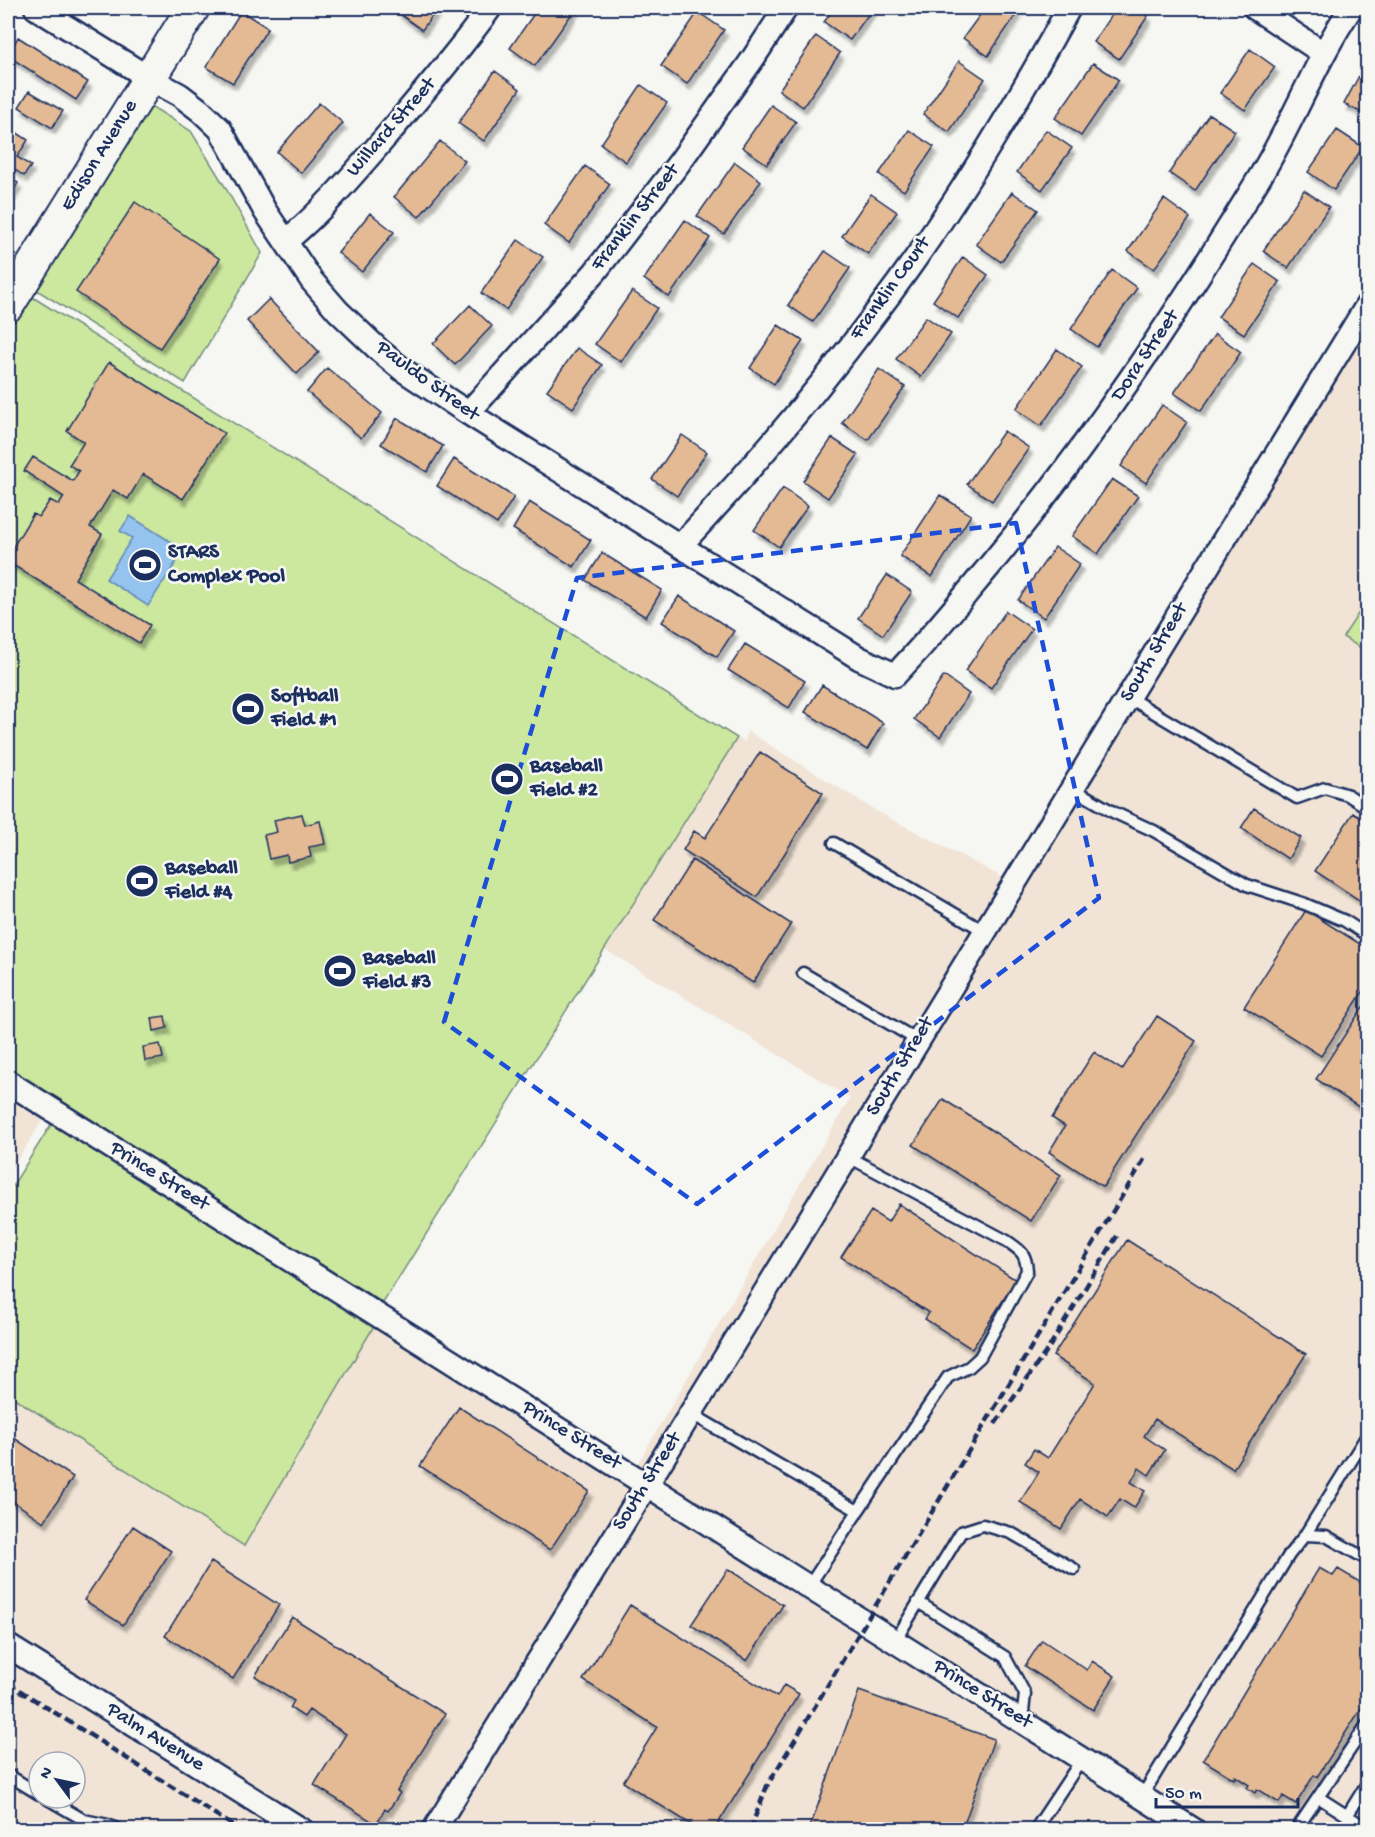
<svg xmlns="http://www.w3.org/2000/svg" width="1375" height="1837" viewBox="0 0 1375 1837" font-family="'Gochi Hand',sans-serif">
	<defs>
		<filter id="shadow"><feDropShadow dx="3.5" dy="6" stdDeviation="1.5" flood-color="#0004"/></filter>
	</defs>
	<rect width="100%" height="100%" fill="#f6f6f2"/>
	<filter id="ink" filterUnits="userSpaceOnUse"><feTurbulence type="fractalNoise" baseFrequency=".0167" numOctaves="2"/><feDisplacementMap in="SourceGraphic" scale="12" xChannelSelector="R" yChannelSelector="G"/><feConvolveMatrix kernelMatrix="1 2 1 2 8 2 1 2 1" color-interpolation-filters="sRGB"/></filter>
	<g filter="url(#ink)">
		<path fill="#f1e4d6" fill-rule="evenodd" d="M 1367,300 L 1367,600 L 1343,637 L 1368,652 L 1367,1829 L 8,1829 L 8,1394 L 244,1546 L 374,1326 L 44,1118 L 8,1175 L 8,1078 L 380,1311 L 383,1303 L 638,1463 L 850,1098 L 604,949 L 737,738 L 745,742 L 747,731 L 878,812 L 1002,877 L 1124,679 L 1132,684 ZM 39,1762 L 75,1762 L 75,1798 L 39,1798 Z"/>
		<path fill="#cce89f" stroke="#748c7e" stroke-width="1.5" d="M 146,103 L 191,131 L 224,185 L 262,253 L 185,383 L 32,287 Z
			M 26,293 L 737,738 L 383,1303 L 8,1068 L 8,324 Z
			M 1367,600 L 1367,652 L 1343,637 Z
			M 52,1123 L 374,1326 L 244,1546 L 8,1394 L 8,1193 Z"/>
		<path fill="#94c3ef" stroke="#6488b5" stroke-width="1.5" d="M 130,516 L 184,550 L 148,606 L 106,579 L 132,538 L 120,531 Z"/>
		<path fill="#e4ba94" stroke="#1b2f5e" stroke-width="1.5" filter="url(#shadow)" d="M 400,8 L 438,8 L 422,30 L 397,12 Z
			M 538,8 L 576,8 L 535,66 L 510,48 Z
			M 834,8 L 873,8 L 850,40 L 824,22 Z
			M 985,8 L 1011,8 L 1018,12 L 988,56 L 963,38 Z
			M 1116,8 L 1135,8 L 1148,16 L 1119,59 L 1093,42 Z
			M 241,11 L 268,28 L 233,83 L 206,67 Z
			M 698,12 L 724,30 L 687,84 L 661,66 Z
			M 816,36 L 840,53 L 803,107 L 779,90 Z
			M 18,37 L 88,82 L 76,100 L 8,56 Z
			M 1250,49 L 1275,67 L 1245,110 L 1220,93 Z
			M 1368,59 L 1368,116 L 1344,104 Z
			M 959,61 L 985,79 L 949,132 L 923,114 Z
			M 1093,63 L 1119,80 L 1081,136 L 1055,118 Z
			M 495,71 L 520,89 L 484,141 L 458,123 Z
			M 641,85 L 667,103 L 626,162 L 601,144 Z
			M 29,91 L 63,111 L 52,128 L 19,107 Z
			M 319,103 L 343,123 L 301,173 L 277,152 Z
			M 771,105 L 796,122 L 767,164 L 742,147 Z
			M 1209,114 L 1235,131 L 1195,191 L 1169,173 Z
			M 8,127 L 28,140 L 17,157 L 31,166 L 24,176 L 8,165 Z
			M 909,130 L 934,147 L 904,191 L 879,174 Z
			M 1046,130 L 1072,148 L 1042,190 L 1017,172 Z
			M 1337,130 L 1363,147 L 1334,190 L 1308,172 Z
			M 440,141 L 465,161 L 419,217 L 394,197 Z
			M 735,162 L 761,181 L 724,234 L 697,216 Z
			M 585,166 L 610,184 L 569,243 L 544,225 Z
			M 8,176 L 18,183 L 8,201 Z
			M 1304,190 L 1329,207 L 1288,268 L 1263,251 Z
			M 1012,192 L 1038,210 L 1001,262 L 976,244 Z
			M 871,194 L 897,212 L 868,254 L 842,236 Z
			M 1164,199 L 1190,218 L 1154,269 L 1128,251 Z
			M 135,202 L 220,259 L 160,348 L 76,292 Z
			M 370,213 L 394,232 L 362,272 L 338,253 Z
			M 685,220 L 710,238 L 669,297 L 644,279 Z
			M 518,240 L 543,257 L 506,310 L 481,293 Z
			M 825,251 L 850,268 L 813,322 L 788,305 Z
			M 963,257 L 988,275 L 958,318 L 933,301 Z
			M 1254,264 L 1280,282 L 1244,334 L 1218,317 Z
			M 1112,270 L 1137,288 L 1097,347 L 1071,329 Z
			M 632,291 L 657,308 L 621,362 L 595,344 Z
			M 269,299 L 319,352 L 297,374 L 247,321 Z
			M 470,305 L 492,326 L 455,365 L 433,344 Z
			M 926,317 L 951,334 L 921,377 L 896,359 Z
			M 778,325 L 803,341 L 774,384 L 750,368 Z
			M 1215,334 L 1241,352 L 1201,411 L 1174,393 Z
			M 577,348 L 602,365 L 573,408 L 547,390 Z
			M 1057,349 L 1082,367 L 1041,426 L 1016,409 Z
			M 109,362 L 224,433 L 183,499 L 143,474 L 128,499 L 113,490 L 90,527 L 102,534 L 75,579 L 150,625 L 139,643 L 8,562 L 8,555 L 33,514 L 39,517 L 50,500 L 59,505 L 64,497 L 24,471 L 33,457 L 73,481 L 79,471 L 69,465 L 84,442 L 67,431 Z
			M 327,368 L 382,413 L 361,438 L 307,392 Z
			M 879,369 L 905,387 L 868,440 L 842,423 Z
			M 1162,405 L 1187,422 L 1146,483 L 1121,466 Z
			M 397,418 L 443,446 L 427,472 L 381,444 Z
			M 1004,431 L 1029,448 L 992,501 L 967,484 Z
			M 682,435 L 707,452 L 677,496 L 652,479 Z
			M 832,438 L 858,455 L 828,498 L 803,481 Z
			M 454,459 L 514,497 L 497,524 L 437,486 Z
			M 1112,479 L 1138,496 L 1098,554 L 1072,536 Z
			M 783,488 L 808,506 L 779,547 L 754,530 Z
			M 940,495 L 971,515 L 932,577 L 900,556 Z
			M 529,502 L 591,540 L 574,567 L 513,529 Z
			M 1055,547 L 1080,564 L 1044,618 L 1018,600 Z
			M 602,553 L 662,590 L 646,617 L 585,580 Z
			M 887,575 L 912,592 L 883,635 L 858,618 Z
			M 679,596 L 734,631 L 717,657 L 662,622 Z
			M 1006,611 L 1032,629 L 991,688 L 965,671 Z
			M 745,644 L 805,681 L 789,708 L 728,670 Z
			M 944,676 L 969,694 L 940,737 L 914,719 Z
			M 822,685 L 883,723 L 867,750 L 805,712 Z
			M 760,752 L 823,793 L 757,897 L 683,850 L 694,831 L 705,838 Z
			M 1254,808 L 1301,838 L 1288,859 L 1241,828 Z
			M 1353,813 L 1368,822 L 1368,906 L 1315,871 Z
			M 302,814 L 305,825 L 320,821 L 325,844 L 309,847 L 311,857 L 288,862 L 287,855 L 269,859 L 264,835 L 277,832 L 274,820 Z
			M 692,860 L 791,924 L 753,983 L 654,920 Z
			M 1306,910 L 1368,949 L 1368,984 L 1321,1056 L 1244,1007 Z
			M 1368,999 L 1368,1113 L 1316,1079 Z
			M 165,1016 L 167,1028 L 154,1031 L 152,1018 Z
			M 1157,1016 L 1196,1041 L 1103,1187 L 1049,1152 L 1065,1126 L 1052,1118 L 1094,1052 L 1122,1070 Z
			M 160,1044 L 163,1058 L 145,1061 L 143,1047 Z
			M 943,1099 L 1061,1175 L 1031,1221 L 913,1145 Z
			M 899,1204 L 1016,1280 L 972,1349 L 925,1319 L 929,1313 L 841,1257 L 871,1211 L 888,1222 Z
			M 1127,1240 L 1306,1354 L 1233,1469 L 1155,1419 L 1144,1436 L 1165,1450 L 1149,1475 L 1139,1468 L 1131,1482 L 1145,1491 L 1134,1508 L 1120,1499 L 1108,1517 L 1080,1499 L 1061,1529 L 1020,1502 L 1039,1472 L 1025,1463 L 1034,1449 L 1048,1458 L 1095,1383 L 1053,1356 Z
			M 459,1407 L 589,1491 L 550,1550 L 420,1466 Z
			M 8,1434 L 73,1477 L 44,1522 L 8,1498 Z
			M 133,1526 L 171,1551 L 123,1625 L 84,1600 Z
			M 211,1562 L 279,1605 L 233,1679 L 165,1636 Z
			M 1319,1568 L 1333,1576 L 1338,1569 L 1368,1587 L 1365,1595 L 1368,1597 L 1368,1698 L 1317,1777 L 1314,1775 L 1296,1804 L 1283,1796 L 1279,1803 L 1257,1789 L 1255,1793 L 1247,1788 L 1249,1785 L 1235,1776 L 1234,1779 L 1203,1760 Z
			M 728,1569 L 783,1605 L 747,1661 L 691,1625 Z
			M 630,1605 L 777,1697 L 784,1685 L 799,1694 L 714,1830 L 700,1830 L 623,1782 L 657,1727 L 583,1680 Z
			M 292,1617 L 445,1714 L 397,1791 L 400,1793 L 388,1811 L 385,1809 L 376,1824 L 314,1785 L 346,1734 L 309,1710 L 304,1717 L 290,1708 L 294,1701 L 255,1676 Z
			M 1042,1640 L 1087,1670 L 1092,1661 L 1115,1676 L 1093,1710 L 1025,1666 Z
			M 859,1691 L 994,1739 L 962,1830 L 809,1830 Z
			M 595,1820 L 604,1830 L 585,1830 Z"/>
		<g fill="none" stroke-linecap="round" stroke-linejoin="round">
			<defs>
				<path id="lane" d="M 1128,697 L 1297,798 L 1325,788 L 1348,795 L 1368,808
					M 1072,788 L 1113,812 L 1154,831 L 1247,885 L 1305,904 L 1345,921 L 1368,936
					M 834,843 L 984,931
					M 803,973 L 917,1040
					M 847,1156 L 1007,1241 C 1021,1251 1026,1253 1027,1271 L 980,1357 L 969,1367 L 948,1377 L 858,1511
					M 690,1413 L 858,1511 L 809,1586
					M 1305,1535 L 1368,1434
					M 918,1602 L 1005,1657 L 1025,1694 L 1022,1721
					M 895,1641 L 961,1532 L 983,1525 L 1011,1533 L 1074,1569
					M 8,1775 L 39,1794
					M 1142,1796 L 1289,1555 L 1305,1535 L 1326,1536 L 1368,1560
					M 1318,1797 L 1368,1829
					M 46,1798 L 84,1820 L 78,1830
					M 1347,1816 L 1368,1782
					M 84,1820 L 108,1825 L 119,1830
					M 1035,1830 L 1082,1759
					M 1296,1830 L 1368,1723"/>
				<path id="street" d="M 36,8 L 149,78 L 180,95 L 201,111 L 220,129 L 265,211 L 312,281 L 338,311 L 380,351 L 403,370 L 468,413 L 859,658 L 895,675 C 928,641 957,605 987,569 C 1090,445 1178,312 1261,175 C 1294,120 1316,60 1351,8
					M 1255,8 L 1323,53
					M 286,241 C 325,209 357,170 390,132 C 424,92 459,51 490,8
					M 468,413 L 595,272 L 679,163 L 752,60 L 786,8
					M 680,546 C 750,471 817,392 878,310 C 950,215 1012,112 1069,8
					M 8,1082 L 1194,1830
					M 8,1646 L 302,1830
					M 434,1830 L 718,1369 L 1368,304"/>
				<path id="secondary" d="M 8,305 L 193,8"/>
			</defs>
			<use href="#lane" stroke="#1b2f5e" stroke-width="15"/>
			<use href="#street" stroke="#1b2f5e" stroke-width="27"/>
			<use href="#secondary" stroke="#1b2f5e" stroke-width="36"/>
			<use href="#lane" stroke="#f6f6f2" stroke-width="10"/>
			<use href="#street" stroke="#f6f6f2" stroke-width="22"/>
			<use href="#secondary" stroke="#f6f6f2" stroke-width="32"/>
			<path stroke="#1b2f5e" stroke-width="4.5" stroke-dasharray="9 4.5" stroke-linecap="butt" d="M 995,1424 L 1048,1349 L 1117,1236
				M 8,1683 L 240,1830
				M 750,1830 L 767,1786 L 1145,1158"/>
		</g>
	</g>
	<path fill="none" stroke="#1d4ed8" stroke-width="4.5" stroke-dasharray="12 8" stroke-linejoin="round" d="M 1016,523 L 1099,898 L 697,1204 L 444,1022 L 577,578 Z"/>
	<defs>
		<symbol id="stadium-disc" viewBox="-11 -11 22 22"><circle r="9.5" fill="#1b2f5e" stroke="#f6f6f2"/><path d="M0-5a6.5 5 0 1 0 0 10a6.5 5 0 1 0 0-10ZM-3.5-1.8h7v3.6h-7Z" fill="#fff"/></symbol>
	</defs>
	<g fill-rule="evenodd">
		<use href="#stadium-disc" x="126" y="546" width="38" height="38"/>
		<use href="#stadium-disc" x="229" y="690" width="38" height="38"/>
		<use href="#stadium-disc" x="488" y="760" width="38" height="38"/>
		<use href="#stadium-disc" x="123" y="862" width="38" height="38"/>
		<use href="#stadium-disc" x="321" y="952" width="38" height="38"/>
	</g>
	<g text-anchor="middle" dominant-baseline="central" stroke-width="5" stroke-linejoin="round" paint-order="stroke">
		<g font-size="21" fill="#1b2f5e" stroke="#f6f6f2">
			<text transform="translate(392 128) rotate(-49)">Willard Street</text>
			<text transform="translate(100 156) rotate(-58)">Edison Avenue</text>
			<text transform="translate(636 218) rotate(-52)">Franklin Street</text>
			<text transform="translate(891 289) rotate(-54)">Franklin Court</text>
			<text transform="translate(1146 356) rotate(-56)">Dora Street</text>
			<text transform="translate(427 382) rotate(36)">Pauldo Street</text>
			<text transform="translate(1155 653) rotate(-59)">South Street</text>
			<text transform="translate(901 1067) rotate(-59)">South Street</text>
			<text transform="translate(159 1177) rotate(32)">Prince Street</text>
			<text transform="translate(571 1436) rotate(32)">Prince Street</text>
			<text transform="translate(648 1482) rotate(-58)">South Street</text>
			<text transform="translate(982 1695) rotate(32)">Prince Street</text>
			<text transform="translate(155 1738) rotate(32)">Palm Avenue</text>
		</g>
		<g font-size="21" font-weight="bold" fill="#1b2f5e" stroke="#f6f6f2" text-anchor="start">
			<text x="168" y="553">STARS<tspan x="168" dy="24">Complex Pool</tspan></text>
			<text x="271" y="697">Softball<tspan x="271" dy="24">Field #1</tspan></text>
			<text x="530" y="767">Baseball<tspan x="530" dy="24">Field #2</tspan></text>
			<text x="165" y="869">Baseball<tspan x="165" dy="24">Field #4</tspan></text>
			<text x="363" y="959">Baseball<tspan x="363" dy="24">Field #3</tspan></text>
		</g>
	</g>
	<rect width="1375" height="1837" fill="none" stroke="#f6f6f2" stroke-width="30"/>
	<rect x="15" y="15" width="1345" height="1807" fill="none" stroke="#1b2f5e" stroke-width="2" filter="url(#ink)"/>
	<g transform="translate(57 1780) rotate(303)"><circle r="28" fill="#f6f6f2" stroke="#9ea6b7" stroke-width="1.5"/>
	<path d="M0-4.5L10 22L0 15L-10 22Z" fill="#1b2f5e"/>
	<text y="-9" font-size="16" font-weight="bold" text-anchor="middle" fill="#1b2f5e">N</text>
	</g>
	<path d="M1156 1798v9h142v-9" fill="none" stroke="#1b2f5e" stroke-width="3"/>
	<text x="1165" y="1798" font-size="18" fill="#1b2f5e" stroke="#f6f6f2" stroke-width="4.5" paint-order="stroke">50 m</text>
</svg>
